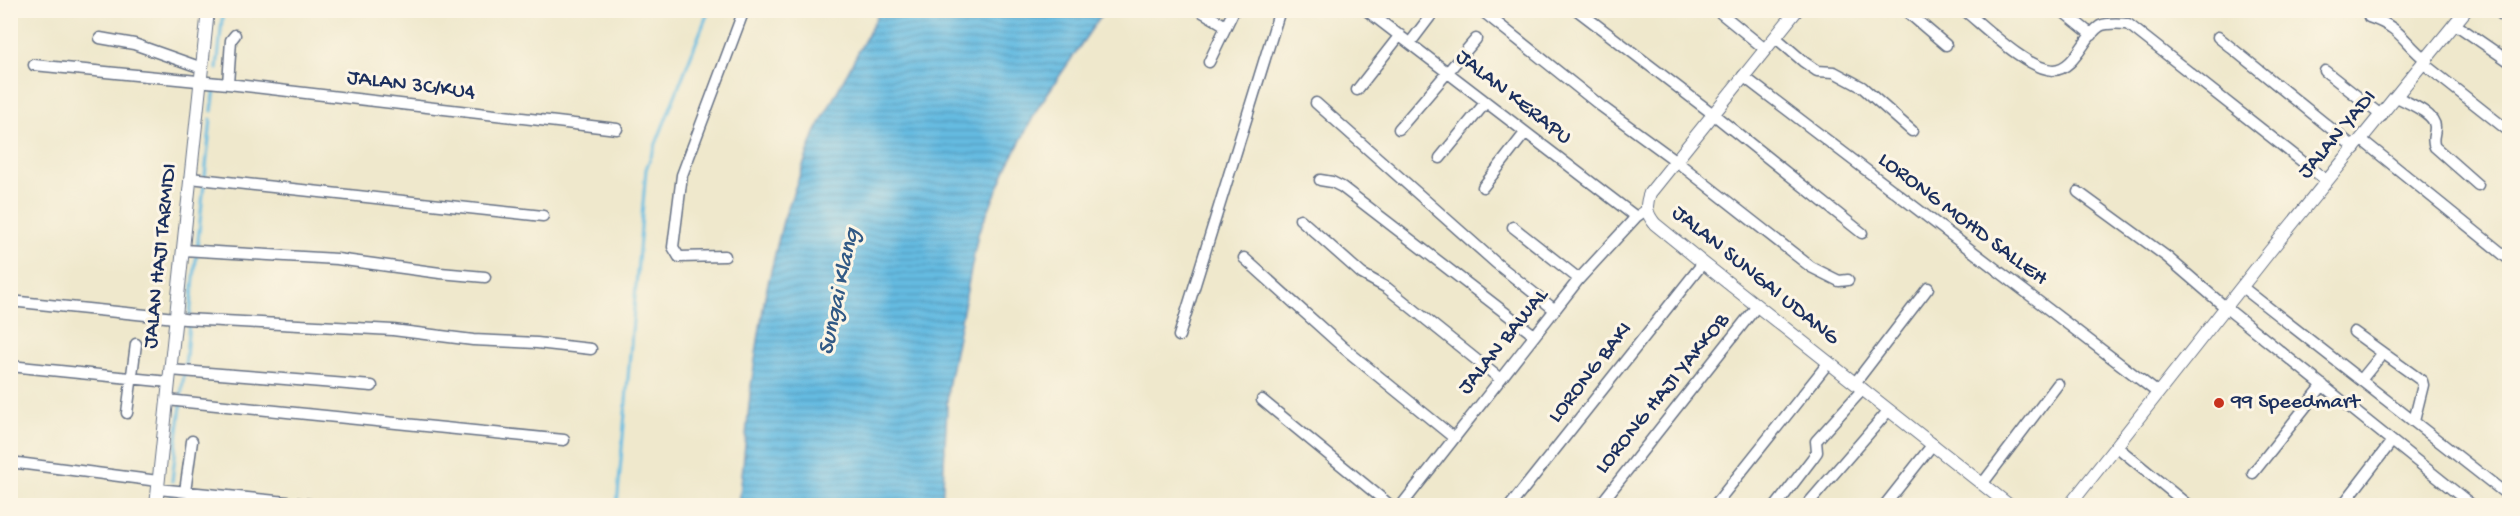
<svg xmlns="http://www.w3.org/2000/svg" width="2520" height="516" viewBox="0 0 2520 516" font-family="'Gochi Hand',sans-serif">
	<defs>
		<pattern id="water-rules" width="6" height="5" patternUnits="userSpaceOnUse" patternTransform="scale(1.5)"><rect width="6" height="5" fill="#65bbe1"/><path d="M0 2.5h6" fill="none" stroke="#5298ba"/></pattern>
	</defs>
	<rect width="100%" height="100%" fill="#fcf5e5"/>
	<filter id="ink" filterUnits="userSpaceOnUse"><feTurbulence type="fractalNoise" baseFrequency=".0167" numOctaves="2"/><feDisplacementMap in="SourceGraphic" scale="12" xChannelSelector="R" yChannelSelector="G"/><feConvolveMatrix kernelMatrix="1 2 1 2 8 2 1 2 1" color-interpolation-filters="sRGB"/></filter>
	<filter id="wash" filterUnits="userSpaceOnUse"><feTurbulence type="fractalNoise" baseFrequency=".008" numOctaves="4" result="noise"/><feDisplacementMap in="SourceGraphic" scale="24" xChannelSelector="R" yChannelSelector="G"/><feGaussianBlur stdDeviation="1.35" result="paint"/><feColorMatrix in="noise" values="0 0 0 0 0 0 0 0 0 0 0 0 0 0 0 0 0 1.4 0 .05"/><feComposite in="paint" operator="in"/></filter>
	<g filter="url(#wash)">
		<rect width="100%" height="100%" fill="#efe8cc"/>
		<path fill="url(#water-rules)" stroke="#4075a0" stroke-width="1.5" d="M 880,11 L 1104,11 L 1039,106 L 1008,165 L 978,234 L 948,387 L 942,505 L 739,505 L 751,386 L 765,296 L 783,221 L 815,133 Z"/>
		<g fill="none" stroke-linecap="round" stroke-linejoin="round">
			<path stroke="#65bbe1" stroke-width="3" d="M 217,69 L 223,10
				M 212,111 L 215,88
				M 205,176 L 211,119
				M 190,316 L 204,184
				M 185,367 L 189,323
				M 181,396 L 184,374
				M 172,481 L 181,405
				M 170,506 L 171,495
				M 617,506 L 646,169 L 709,10"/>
		</g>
	</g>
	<g filter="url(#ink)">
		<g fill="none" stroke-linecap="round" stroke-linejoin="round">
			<defs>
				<path id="minor" d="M 1199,10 L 1226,26
					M 1366,10 L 1636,217
					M 1481,10 L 1601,106 L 1676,161 L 1811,267 L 1839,281 L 1848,280
					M 1577,10 L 1713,114 L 1862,233
					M 1717,10 L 1765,49
					M 1905,10 L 1946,45
					M 1964,10 C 1985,27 2027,69 2053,70 C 2075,70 2084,36 2100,26 C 2109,22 2119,24 2128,24 L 2327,181
					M 2061,10 L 2092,35
					M 2496,10 L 2510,21
					M 2369,17 C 2402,28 2402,41 2427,61
					M 2455,24 L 2510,62
					M 1775,37 L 1804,62 L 1817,71 L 1834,72 L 1862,87 L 1912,131
					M 2218,37 L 2355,148
					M 100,38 L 134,44 L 202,68
					M 1410,43 L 1435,10
					M 1209,62 L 1234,10
					M 2424,64 L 2510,132
					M 34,65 L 228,84 L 617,129
					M 2325,71 L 2382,116
					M 1743,76 L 2158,393
					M 228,84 L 231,40 L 235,35
					M 1357,90 L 1400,35
					M 2397,97 C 2408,103 2435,113 2435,127 C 2435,135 2431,140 2435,147 L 2478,185
					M 1316,103 L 1496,263 L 1555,310
					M 1399,129 L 1476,39
					M 2362,140 L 2510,260
					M 1440,158 L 1486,102
					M 190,178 L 543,216
					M 1320,180 L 1332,182 L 1342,187 L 1534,335
					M 1483,187 L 1525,133
					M 2078,192 L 2167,257 L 2225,307 L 2473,506
					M 1300,219 L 1362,274 L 1387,288 L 1499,378
					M 1513,227 L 1579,279
					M 183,250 L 337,259 L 440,273 L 485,277
					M 725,256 L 679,257 L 673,247 L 682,175 L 744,10
					M 1244,258 L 1345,349 L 1453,437
					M 2242,287 L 2510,497
					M 10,301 L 185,319 L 393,330 L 473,340 L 537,343 L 591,349
					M 2354,332 L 2383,353 L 2361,380
					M 1179,336 L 1280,10
					M 2383,353 L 2422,381 L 2423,385 L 2414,421
					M 10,366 L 169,382
					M 170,370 L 372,386
					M 1855,383 L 1928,288
					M 167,400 L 564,440
					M 1262,400 L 1391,506
					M 127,413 L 136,344
					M 2116,446 L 2189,506
					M 10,462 L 158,481
					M 2253,473 L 2323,385
					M 1983,483 L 2058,384
					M 158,489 L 327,506
					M 183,506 L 192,441
					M 1336,506 L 1338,503 L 1340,506
					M 1401,506 L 1579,279 L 1636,217 L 1646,210
					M 1510,506 L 1703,263
					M 1599,506 L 1757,306
					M 1714,506 L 1829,362
					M 1776,506 L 1812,459 L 1817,452 L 1816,441 L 1863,389
					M 1806,506 L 1889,410
					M 1884,506 L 1933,444
					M 2342,506 L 2392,441"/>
				<path id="tertiary" d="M 1797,10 L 1650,193 C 1645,206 1646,213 1655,224 L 1703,263 L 2010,506
					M 156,506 L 208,10
					M 2069,506 L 2270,251 L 2466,10"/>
			</defs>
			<use href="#minor" stroke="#657084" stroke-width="13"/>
			<use href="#tertiary" stroke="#657084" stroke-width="14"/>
			<use href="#minor" stroke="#fff" stroke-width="10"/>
			<use href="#tertiary" stroke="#fff" stroke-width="12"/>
		</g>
	</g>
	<circle fill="#c8321e" stroke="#fcf5e5" stroke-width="2" cx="2219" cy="403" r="6"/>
	<g text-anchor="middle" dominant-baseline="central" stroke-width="6" stroke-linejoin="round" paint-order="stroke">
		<g font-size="22" fill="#1b2f5e" stroke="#fcf5e5">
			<text transform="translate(411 86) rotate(7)">JALAN 3C/KU4</text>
			<text transform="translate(1513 98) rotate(38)">JALAN KERAPU</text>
			<text transform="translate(2338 135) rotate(-50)">JALAN YADI</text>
			<text transform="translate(1962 220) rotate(37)">LORONG MOHD SALLEH</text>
			<text transform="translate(161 256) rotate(-84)">JALAN HAJI TARMIDI</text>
			<text transform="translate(1755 276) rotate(39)">JALAN SUNGAI UDANG</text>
			<text transform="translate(1504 342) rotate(-51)">JALAN BAWAL</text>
			<text transform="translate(1591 373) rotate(-52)">LORONG BAKI</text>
			<text transform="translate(1663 394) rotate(-51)">LORONG HAJI YAKKOB</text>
		</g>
		<g font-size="22" fill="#1b2f5e" stroke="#fcf5e5" text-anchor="start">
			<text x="2231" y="403">99 Speedmart</text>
		</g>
		<g font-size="24" font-style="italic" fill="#315985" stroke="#fcf5e5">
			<text transform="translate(840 292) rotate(-78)">Sungai Klang</text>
		</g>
	</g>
	<rect width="2520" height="516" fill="none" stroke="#fcf5e5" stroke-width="36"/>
</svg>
